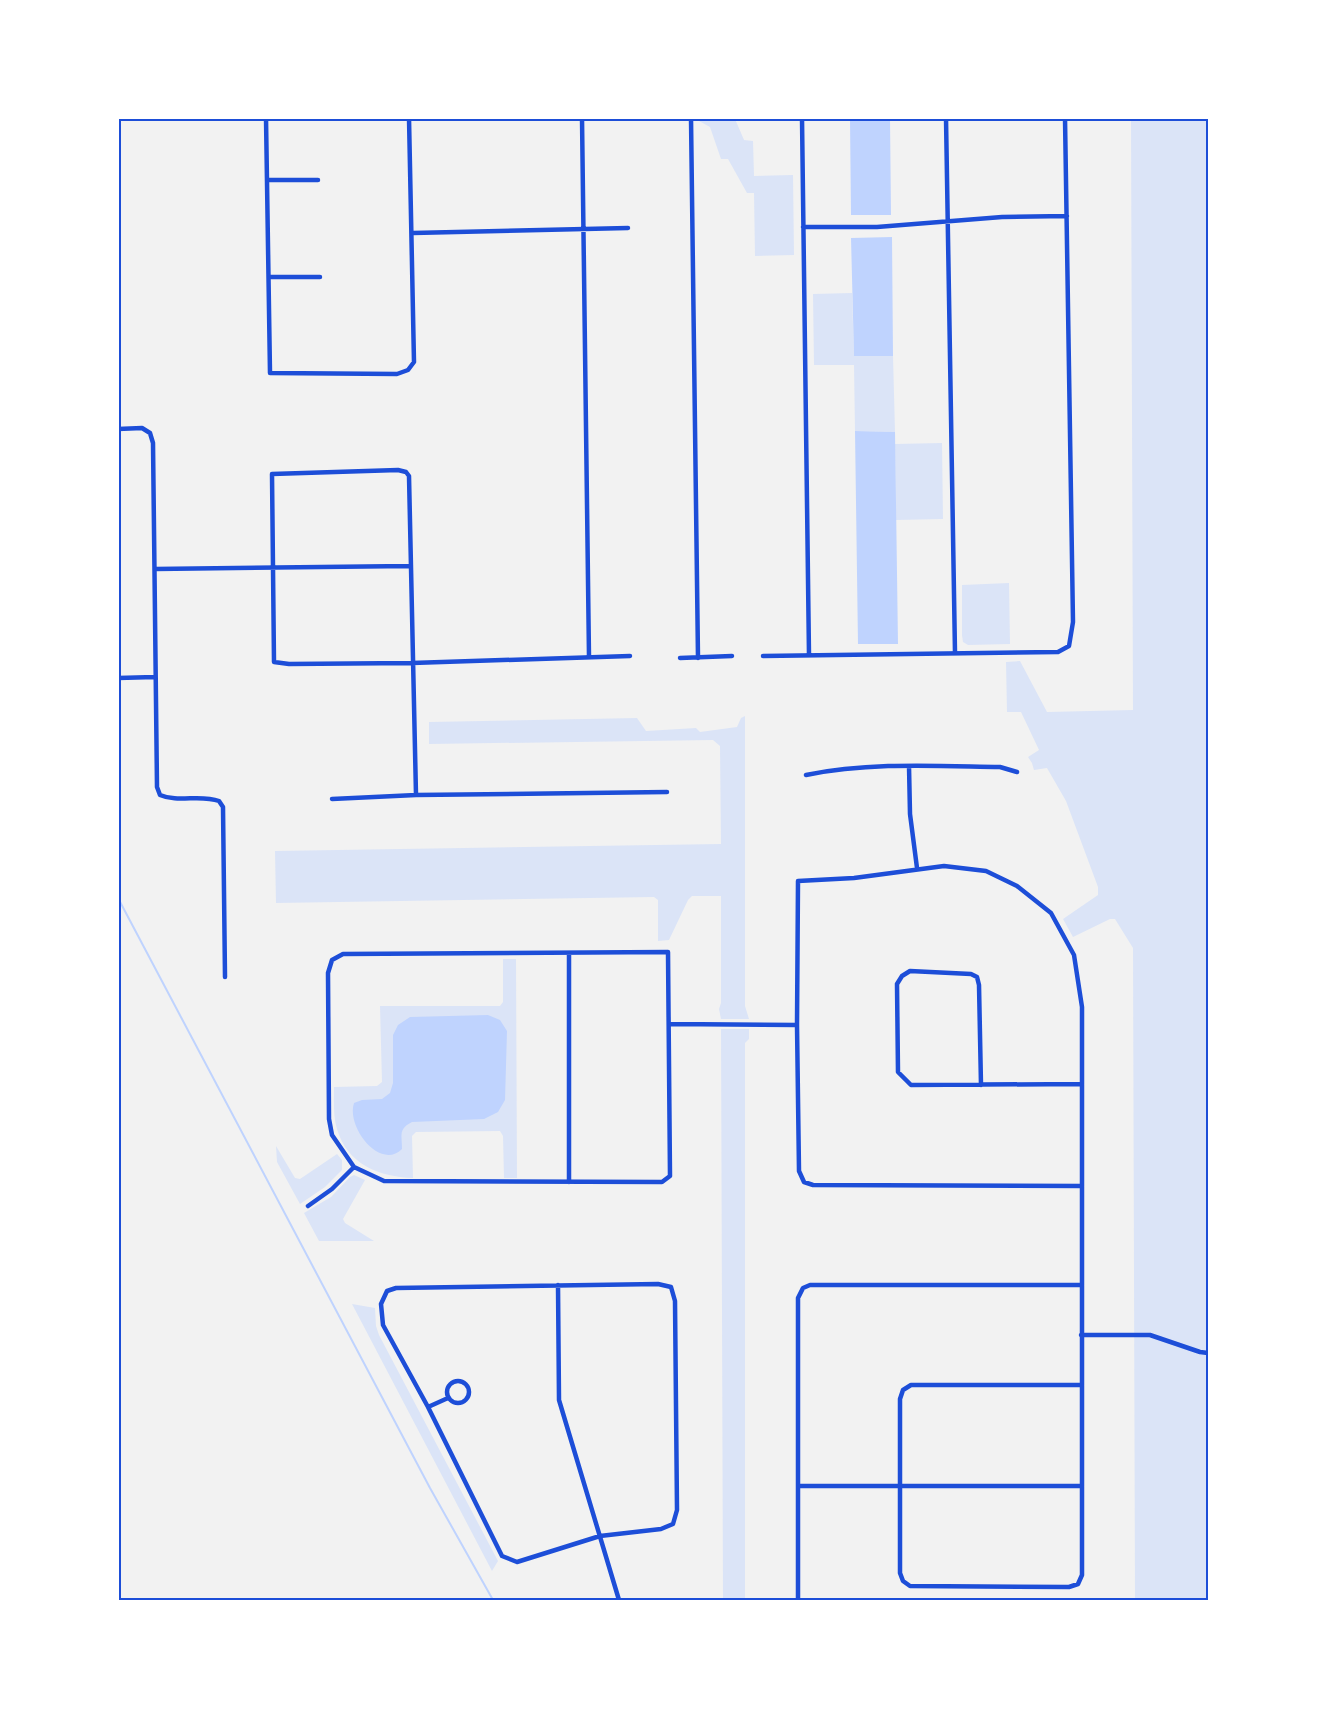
<svg xmlns="http://www.w3.org/2000/svg" width="1327" height="1719" viewBox="0 0 1327 1719" font-family="Barlow,sans-serif">
	<rect width="100%" height="100%" fill="#f2f2f2"/>
	<path fill="#dbe4f7" d="M 699,119 L 735,119 L 744,140 L 753,141 L 754,176 L 793,175 L 794,255 L 755,256 L 754,193 L 747,193 L 728,159 L 721,159 L 710,127 L 699,121 Z
		M 1131,119 L 1208,119 L 1208,1600 L 1135,1600 L 1133,948 L 1115,919 L 1110,919 L 1073,937 L 1063,919 L 1098,895 L 1098,887 L 1066,801 L 1047,768 L 1034,770 L 1032,763 L 1028,757 L 1039,750 L 1021,712 L 1007,712 L 1006,662 L 1020,661 L 1047,712 L 1133,710 Z
		M 852,293 L 854,356 L 893,356 L 895,432 L 855,431 L 854,365 L 814,365 L 813,294 Z
		M 942,443 L 943,519 L 896,520 L 895,444 Z
		M 1009,583 L 1010,644 L 968,645 L 963,642 L 962,635 L 962,585 Z
		M 745,716 L 745,1006 L 749,1019 L 721,1019 L 719,1009 L 721,1003 L 721,896 L 692,896 L 688,900 L 669,940 L 658,941 L 658,900 L 654,897 L 276,903 L 275,851 L 721,844 L 720,746 L 713,740 L 429,744 L 429,722 L 637,718 L 646,731 L 696,728 L 700,732 L 737,727 L 741,718 Z
		M 503,959 L 516,959 L 517,1178 L 504,1178 L 503,1136 L 500,1131 L 416,1132 L 412,1136 L 413,1178 C 379,1177 347,1164 337,1129 C 333,1116 334,1101 334,1087 L 377,1086 L 382,1082 L 380,1006 L 500,1006 L 503,1002 Z
		M 721,1029 L 749,1029 L 749,1039 L 745,1043 L 745,1600 L 723,1600 Z
		M 276,1146 L 295,1178 L 300,1179 L 337,1154 L 342,1160 L 342,1170 L 325,1187 L 300,1204 L 277,1162 Z
		M 354,1175 L 365,1180 L 343,1219 L 345,1223 L 374,1241 L 319,1241 L 304,1213 L 331,1197 L 350,1177 Z
		M 352,1304 L 375,1308 L 376,1326 L 379,1335 L 498,1561 L 492,1571 Z"/>
	<path fill="#bfd3fe" d="M 850,119 L 890,119 L 891,215 L 851,215 Z
		M 892,237 L 893,356 L 854,356 L 851,238 Z
		M 855,431 L 895,432 L 898,644 L 858,644 Z
		M 488,1015 L 500,1020 L 507,1031 L 505,1100 L 498,1112 L 484,1119 L 412,1122 C 398,1129 402,1135 402,1149 C 380,1171 346,1127 354,1103 L 362,1100 L 382,1099 L 390,1093 L 393,1083 L 393,1035 L 398,1025 L 410,1017 Z"/>
	<g fill="none" stroke-linecap="round" stroke-linejoin="round">
		<path stroke="#bfd3fe" stroke-width="2" d="M 118,898 L 430,1488 L 493,1600"/>
		<path stroke="#1d4ed8" stroke-width="4.5" d="M 266,118 L 270,373 L 397,374 L 408,370 L 414,362 L 409,118
			M 582,118 L 589,657
			M 691,118 L 698,658
			M 802,118 L 809,655
			M 946,118 L 955,653
			M 267,180 L 318,180
			M 803,227 L 877,227 L 1002,217 L 1067,216
			M 413,233 L 628,228
			M 269,277 L 320,277
			M 118,429 L 142,428 L 150,433 L 153,443 L 157,787 L 160,795 C 178,803 200,794 219,801 L 223,807 L 225,977
			M 155,569 L 410,566
			M 763,656 L 1058,652 L 1069,646 L 1073,622 L 1065,118
			M 680,658 L 732,656
			M 118,678 L 155,677
			M 909,766 L 910,814 L 917,868
			M 806,775 C 870,762 935,766 1000,767 L 1017,772
			M 416,795 L 409,476 L 406,472 L 398,470 L 272,474 L 274,662 L 289,664 L 412,663 L 630,656
			M 332,799 L 416,795 L 667,792
			M 668,952 L 670,1176 L 662,1182 L 384,1181 L 354,1167 L 332,1135 L 329,1119 L 328,973 L 332,960 L 343,954 Z
			M 669,1024 L 797,1025
			M 981,1085 L 979,985 L 977,977 L 971,974 L 910,971 L 902,976 L 897,984 L 898,1072 L 911,1085 L 1082,1084
			M 569,1182 L 569,954
			M 1082,1186 L 813,1185 L 804,1182 L 799,1171 L 797,1025 L 798,881 L 854,878 L 944,866 L 986,871 L 1017,886 L 1051,913 L 1074,955 L 1082,1007 L 1082,1575 L 1078,1584 L 1069,1587 L 910,1586 L 903,1581 L 900,1573 L 900,1399 L 903,1390 L 911,1385 L 1082,1385
			M 308,1206 L 332,1189 L 354,1167
			M 658,1284 L 671,1287 L 675,1301 L 677,1510 L 673,1524 L 661,1529 L 600,1536 L 517,1562 L 502,1556 L 428,1407 L 383,1325 L 381,1304 L 387,1291 L 396,1288 Z
			M 558,1285 L 559,1400 L 619,1600
			M 1081,1335 L 1150,1335 L 1200,1352 L 1208,1353
			M447 1392a11 11 0 1 1 22 0a11 11 0 1 1-22 0Z
			M 428,1407 L 448,1398
			M 798,1486 L 1082,1486
			M 798,1600 L 798,1298 L 803,1288 L 810,1285 L 1082,1285"/>
	</g>
	<rect width="1327" height="1719" fill="none" stroke="#ffffff" stroke-width="240"/>
	<rect x="120" y="120" width="1087" height="1479" fill="none" stroke="#1d4ed8" stroke-width="2"/>
</svg>
